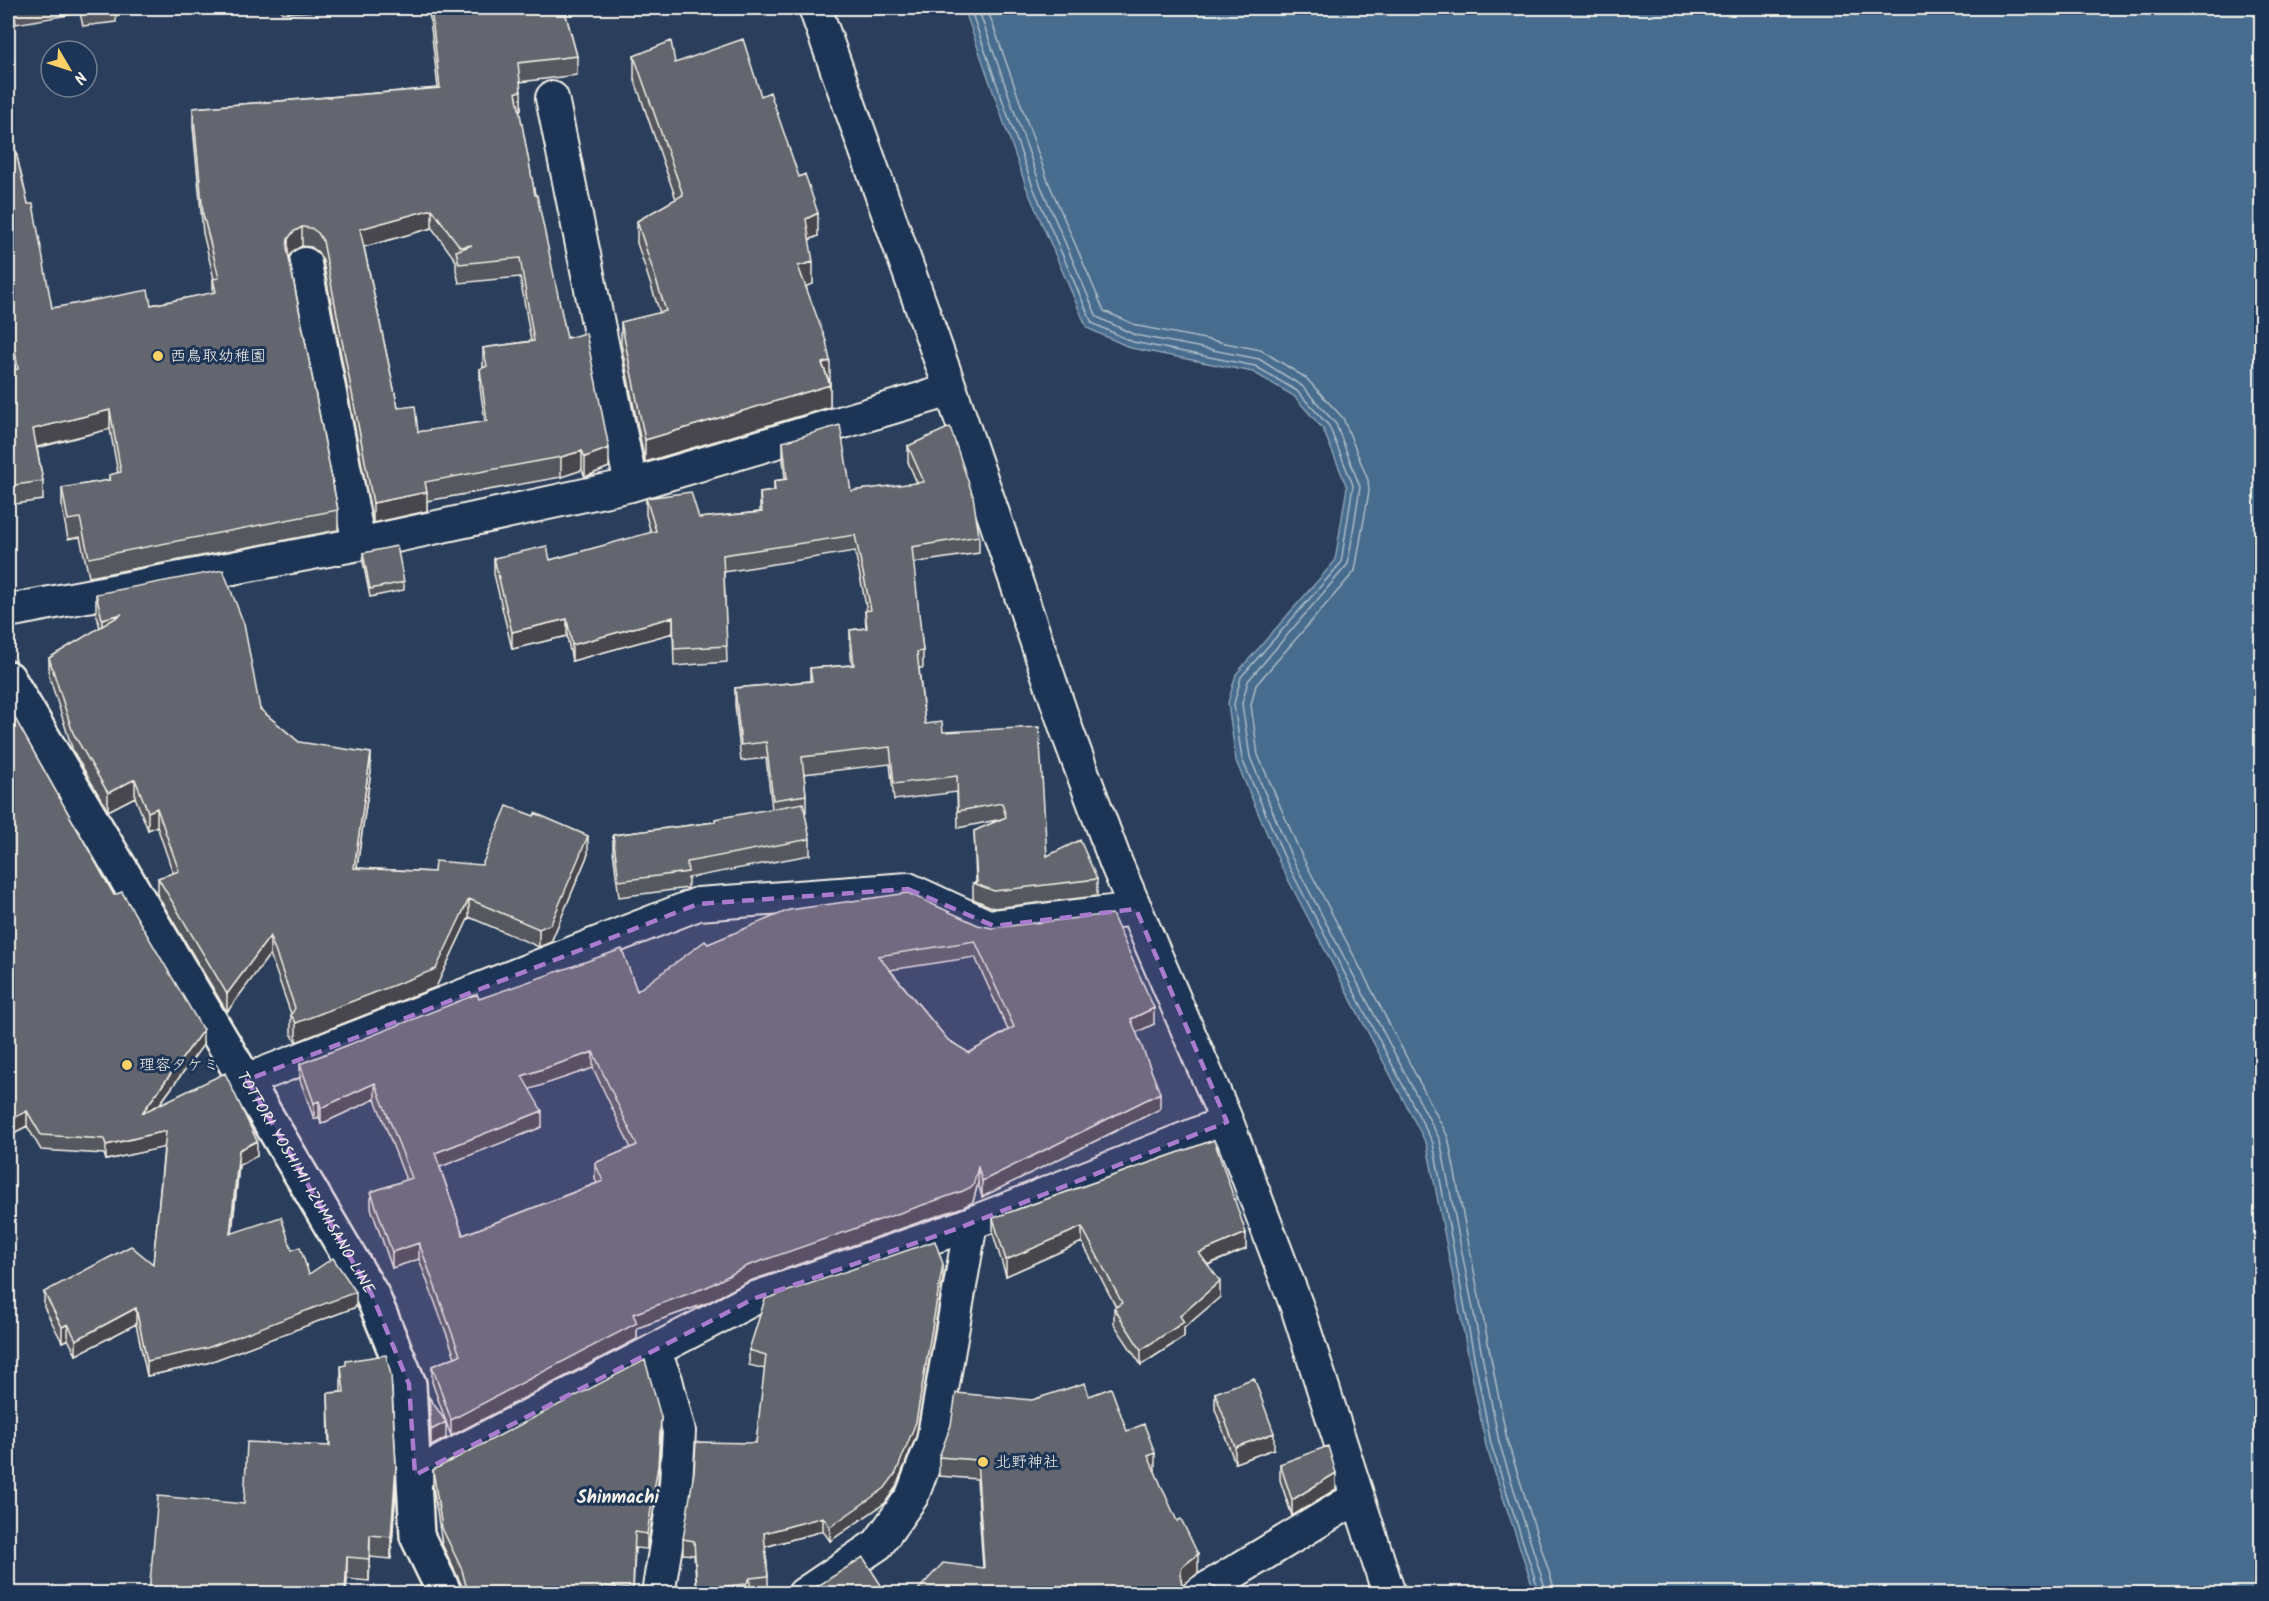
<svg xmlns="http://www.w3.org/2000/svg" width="2269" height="1601" viewBox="0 0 2269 1601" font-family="Kalam,'Klee One',sans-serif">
	<rect width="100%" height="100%" fill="#2b3f5c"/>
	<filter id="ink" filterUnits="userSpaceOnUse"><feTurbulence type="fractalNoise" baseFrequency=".0167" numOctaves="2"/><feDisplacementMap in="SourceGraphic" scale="12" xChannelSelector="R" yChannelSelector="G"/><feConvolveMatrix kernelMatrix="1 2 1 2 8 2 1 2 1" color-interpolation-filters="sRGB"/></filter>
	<g filter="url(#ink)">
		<path fill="#466c8e" stroke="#8ca1b2" stroke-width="1.5" d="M 964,8 L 2261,8 L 2261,1593 L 1535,1593 L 1486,1446 L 1427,1145 L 1280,864 L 1236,761 L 1228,703 L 1236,674 L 1335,561 L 1347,487 L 1323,429 L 1294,396 L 1253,372 L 1131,348 L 1087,328 L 1027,189 Z"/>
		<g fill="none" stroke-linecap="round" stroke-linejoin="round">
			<path stroke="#aebcc4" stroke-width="1.5" d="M 970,8 L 1033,187 L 1092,323 L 1133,342 L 1255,366 L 1297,391 L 1329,426 L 1353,485 L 1341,563 L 1241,677 L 1234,704 L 1242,759 L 1286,861 L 1433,1143 L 1491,1444 L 1540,1594
				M 978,8 L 1040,184 L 1097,317 L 1135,335 L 1259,359 L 1302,386 L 1336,424 L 1360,487 L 1348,564 L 1248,681 L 1242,704 L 1250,757 L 1292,858 L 1440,1140 L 1499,1442 L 1547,1594
				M 987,8 L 1048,181 L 1104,311 L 1138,326 L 1261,350 L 1306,378 L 1343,418 L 1368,480 L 1369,491 L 1355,571 L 1256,685 L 1251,705 L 1258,755 L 1301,854 L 1448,1137 L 1507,1440 L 1556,1594"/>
			<defs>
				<path id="street" d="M 815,8 L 951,390 L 1067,731 L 1116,863 L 1227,1122 L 1297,1307 L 1389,1594
					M 552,98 L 631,485
					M 305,264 L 359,544
					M 8,611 L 359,544 L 631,485 L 951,390
					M 247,1080 L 698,904 L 908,889 L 986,925 L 994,926 L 1136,909
					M 654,1351 L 666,1380 L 679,1431 L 676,1484 L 658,1594
					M 415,1475 L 753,1299 L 959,1228 L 1227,1122
					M 804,1594 L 878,1544 L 912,1496 L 933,1441 L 971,1223
					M 1198,1594 L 1358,1497"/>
				<g id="secondary">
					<path id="s1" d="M 8,678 L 372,1295 L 409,1384 L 417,1536 L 445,1594"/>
				</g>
			</defs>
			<use href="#street" stroke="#f4f1e8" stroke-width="36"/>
			<use href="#secondary" stroke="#f4f1e8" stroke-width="38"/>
			<use href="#street" stroke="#1d3557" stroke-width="32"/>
			<use href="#secondary" stroke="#1d3557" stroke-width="33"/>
		</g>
		<path fill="#56585f" stroke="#f4f1e8" stroke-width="1.5" fill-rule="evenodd" d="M 14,8 L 117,8 L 116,22 L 83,26 L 80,13 L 16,24 Z
			M 281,8 L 383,8 L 282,13 Z
			M 421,8 L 564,8 L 577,56 L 577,75 L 520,82 L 521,110 L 519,111 L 535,195 L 567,338 L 609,467 L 585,477 L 582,470 L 561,477 L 427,501 L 427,511 L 373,523 L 323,261 L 318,252 L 311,247 L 302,246 L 293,251 L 289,257 L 338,510 L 338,530 L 89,577 L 80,537 L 68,539 L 62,508 L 62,488 L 109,480 L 109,475 L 118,473 L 110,429 L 37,448 L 43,481 L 43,500 L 8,505 L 8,371 L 15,370 L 8,327 L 8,118 L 52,308 L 151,305 L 213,293 L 213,279 L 214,279 L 203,233 L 193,127 L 193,108 L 438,88 L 429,11 L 422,11 ZM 432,228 L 456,261 L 456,270 L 459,283 L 520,277 L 531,341 L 483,348 L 483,368 L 480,369 L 480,388 L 485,422 L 418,432 L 398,408 L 364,247 Z
			M 634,56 L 675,63 L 761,96 L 818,236 L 809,240 L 813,284 L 806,286 L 830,383 L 830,407 L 645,462 L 621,344 L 621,322 L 660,313 L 637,243 L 637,221 L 676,199 L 634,78 Z
			M 783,442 L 851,491 L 917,483 L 908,462 L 908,446 L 979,536 L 979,553 L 913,563 L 923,651 L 923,668 L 919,668 L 925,724 L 943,732 L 1047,856 L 1097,879 L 1097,896 L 994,908 L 973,899 L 973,883 L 976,883 L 974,831 L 1002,819 L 958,828 L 957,792 L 894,800 L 890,764 L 804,774 L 806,795 L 806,812 L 804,812 L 810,839 L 810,855 L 688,878 L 688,888 L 619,897 L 613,851 L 613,835 L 715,822 L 772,809 L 766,758 L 741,761 L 735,705 L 735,688 L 810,681 L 810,668 L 852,665 L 850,646 L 850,630 L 866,628 L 865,611 L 867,611 L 855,551 L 724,572 L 727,662 L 674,666 L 673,633 L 572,661 L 567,636 L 512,649 L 494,574 L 494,558 L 550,560 L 651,533 L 646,515 L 646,498 L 699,518 L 760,512 L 760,493 L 774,491 L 774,481 L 785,479 L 783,459 Z
			M 8,533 L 9,543 L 9,562 L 8,563 Z
			M 363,553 L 404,582 L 404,590 L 370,597 L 363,562 Z
			M 96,594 L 260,709 L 299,742 L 371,771 L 357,868 L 434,872 L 482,865 L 588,854 L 551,942 L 539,947 L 469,917 L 436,987 L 296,1042 L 291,1033 L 291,1014 L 270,954 L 227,1012 L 158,896 L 158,878 L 173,873 L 157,826 L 148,830 L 135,797 L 108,811 L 73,751 L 49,676 L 49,658 L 100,628 L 96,612 Z
			M 8,706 L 114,895 L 203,1045 L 160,1104 L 257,1156 L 239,1165 L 232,1234 L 292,1250 L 309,1274 L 356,1307 L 207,1363 L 147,1376 L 136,1324 L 76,1355 L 68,1339 L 62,1342 L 44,1307 L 44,1292 L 153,1264 L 164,1147 L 106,1160 L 104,1154 L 41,1150 L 27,1126 L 8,1136 Z
			M 908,893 L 1154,1024 L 1136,1032 L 1160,1109 L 982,1197 L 978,1183 L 973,1202 L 963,1207 L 747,1282 L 707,1303 L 637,1328 L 637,1339 L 451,1436 L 432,1382 L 432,1366 L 455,1357 L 419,1259 L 392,1268 L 371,1208 L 371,1192 L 406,1180 L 375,1099 L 321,1124 L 319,1117 L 314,1119 L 300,1080 L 300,1064 L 479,999 L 637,991 L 708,944 ZM 975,957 L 1008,1030 L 969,1053 L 948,1040 L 890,970 ZM 593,1068 L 631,1148 L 595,1163 L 595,1179 L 597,1183 L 463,1235 L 440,1167 L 542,1127 L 529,1089 Z
			M 1214,1140 L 1246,1249 L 1208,1265 L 1220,1297 L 1184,1328 L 1184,1337 L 1141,1365 L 1114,1324 L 1114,1308 L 1116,1307 L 1082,1242 L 1006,1276 L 993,1234 L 993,1218 Z
			M 943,1279 L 916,1436 L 896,1487 L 885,1503 L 830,1541 L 823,1531 L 765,1547 L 768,1576 L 768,1590 L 750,1592 L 749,1593 L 697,1593 L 694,1555 L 683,1554 L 683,1539 L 756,1443 L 765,1369 L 749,1365 L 749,1350 Z
			M 341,1366 L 396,1488 L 391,1559 L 370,1557 L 369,1581 L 347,1579 L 346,1593 L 149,1593 L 244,1504 L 329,1446 L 328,1393 L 341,1392 Z
			M 1215,1393 L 1274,1449 L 1235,1463 L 1215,1409 Z
			M 1089,1396 L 1127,1431 L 1155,1472 L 1198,1573 L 1183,1585 L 1189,1590 L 1198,1593 L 1218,1592 L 1224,1593 L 915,1593 L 983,1568 L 977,1479 L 939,1476 L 939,1457 L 1032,1400 Z
			M 429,1397 L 446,1438 L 431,1446 L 429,1413 Z
			M 661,1433 L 658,1482 L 647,1549 L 635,1548 L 633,1593 L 464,1593 L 462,1586 L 442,1544 L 433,1486 L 433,1470 Z
			M 1280,1464 L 1336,1489 L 1292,1516 L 1280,1480 Z"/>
		<path fill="#46474d" stroke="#f4f1e8" stroke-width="1.5" d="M 521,91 L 521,110 L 516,112 L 516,92 Z
			M 432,209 L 432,228 L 360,248 L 360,229 Z
			M 818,213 L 818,236 L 806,241 L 806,219 Z
			M 302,227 L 302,246 L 293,251 L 288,259 L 288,239 L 293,232 Z
			M 813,262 L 813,284 L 798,289 L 798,266 Z
			M 830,361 L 830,383 L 822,363 Z
			M 830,385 L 830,407 L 645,462 L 645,440 Z
			M 110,410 L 110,429 L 33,448 L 33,429 Z
			M 609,448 L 609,467 L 585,477 L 585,457 Z
			M 582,451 L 582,470 L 561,477 L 561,457 Z
			M 427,492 L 427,511 L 373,523 L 373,503 Z
			M 122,614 L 102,637 L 102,619 Z
			M 673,617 L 673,633 L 572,661 L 572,645 Z
			M 567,619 L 567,636 L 512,649 L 512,632 Z
			M 371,753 L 371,771 L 354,886 L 354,868 Z
			M 135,779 L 135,797 L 108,811 L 108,793 Z
			M 157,808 L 157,826 L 148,830 L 148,812 Z
			M 588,836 L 588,854 L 551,942 L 539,947 L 539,929 Z
			M 469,899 L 469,917 L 436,987 L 296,1042 L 296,1023 Z
			M 270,936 L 270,954 L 227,1012 L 227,994 Z
			M 1154,1008 L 1154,1024 L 1131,1035 L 1131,1019 Z
			M 203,1030 L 203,1045 L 142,1128 L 142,1113 Z
			M 593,1052 L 593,1068 L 522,1092 L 522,1076 Z
			M 375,1083 L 375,1099 L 321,1124 L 321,1108 Z
			M 1160,1093 L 1160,1109 L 982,1197 L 982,1181 Z
			M 319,1101 L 319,1117 L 314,1119 L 314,1103 Z
			M 27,1111 L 27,1126 L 8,1136 L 8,1121 Z
			M 542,1111 L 542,1127 L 435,1169 L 435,1153 Z
			M 166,1131 L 166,1147 L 106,1160 L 106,1145 Z
			M 257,1141 L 257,1156 L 239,1165 L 230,1250 L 230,1234 L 239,1150 Z
			M 978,1167 L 978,1183 L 973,1202 L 963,1207 L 747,1282 L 707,1303 L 637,1328 L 637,1339 L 451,1436 L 451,1420 L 633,1314 L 747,1266 Z
			M 1082,1227 L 1082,1242 L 1006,1276 L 1006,1260 Z
			M 1246,1233 L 1246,1249 L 1199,1268 L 1199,1253 Z
			M 419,1243 L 419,1259 L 392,1268 L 392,1252 Z
			M 943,1264 L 943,1279 L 916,1436 L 896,1487 L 885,1503 L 830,1541 L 830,1527 Z
			M 1220,1281 L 1220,1297 L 1184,1328 L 1184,1337 L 1141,1365 L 1141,1350 Z
			M 356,1292 L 356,1307 L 207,1363 L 147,1376 L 147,1361 Z
			M 136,1308 L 136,1324 L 76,1355 L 76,1340 Z
			M 68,1324 L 68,1339 L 62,1342 L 62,1327 Z
			M 661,1417 L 658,1482 L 647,1549 L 647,1534 Z
			M 446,1422 L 446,1438 L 431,1446 L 431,1430 Z
			M 11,1433 L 11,1449 L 8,1451 L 8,1435 Z
			M 1274,1433 L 1274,1449 L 1235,1463 L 1235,1447 Z
			M 1155,1453 L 1155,1472 L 1148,1475 L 1148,1456 Z
			M 396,1466 L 396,1488 L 391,1559 L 391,1537 Z
			M 1336,1473 L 1336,1489 L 1292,1516 L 1292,1500 Z
			M 823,1517 L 823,1531 L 764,1547 L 764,1533 Z
			M 370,1535 L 370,1557 L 369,1581 L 369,1559 Z
			M 1198,1554 L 1198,1573 L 1182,1586 L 1180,1575 L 1182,1567 Z
			M 347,1557 L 347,1579 L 346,1593 L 345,1593 Z
			M 750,1578 L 750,1592 L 749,1593 L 746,1593 L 746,1584 Z"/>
		<path fill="#64666e" stroke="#f4f1e8" stroke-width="1.5" fill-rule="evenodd" d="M 15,8 L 28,8 L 16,10 Z
			M 82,8 L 116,8 L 83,11 Z
			M 431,8 L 564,8 L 577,56 L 518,63 L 521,91 L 516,92 L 535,195 L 537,195 L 567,338 L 586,333 L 609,448 L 585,457 L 582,451 L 561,457 L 425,482 L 427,492 L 373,503 L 323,241 L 318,233 L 311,228 L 302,227 L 293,232 L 288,239 L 287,248 L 338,510 L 89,558 L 80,518 L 68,520 L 62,488 L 110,480 L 109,475 L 121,472 L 110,410 L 33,429 L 43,481 L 8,486 L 8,371 L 18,369 L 8,307 L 8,118 L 28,204 L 33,204 L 52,308 L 148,290 L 151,305 L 216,292 L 213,279 L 219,278 L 203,214 L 193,108 L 440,88 ZM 432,209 L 460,247 L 472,245 L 456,251 L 459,264 L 520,258 L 534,341 L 483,348 L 487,366 L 480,369 L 487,421 L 418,432 L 415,406 L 398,408 L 360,229 Z
			M 743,39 L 761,96 L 770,92 L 799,177 L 805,174 L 818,213 L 806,219 L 813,262 L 798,266 L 826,341 L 830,361 L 822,363 L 830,385 L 645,440 L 621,322 L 666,311 L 637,221 L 683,195 L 634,56 L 671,41 L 675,63 Z
			M 840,425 L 851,491 L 924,482 L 908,446 L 950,427 L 973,496 L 979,536 L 912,547 L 923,651 L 917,652 L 925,724 L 942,722 L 943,732 L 1039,727 L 1047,856 L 1080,840 L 1097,879 L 994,891 L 973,883 L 977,882 L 974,831 L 1006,817 L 1002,803 L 958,811 L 957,776 L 894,784 L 890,747 L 802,757 L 806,795 L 773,800 L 766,742 L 741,745 L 735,688 L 812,681 L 810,668 L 854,665 L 850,630 L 867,628 L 865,611 L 871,610 L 855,535 L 723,555 L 727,646 L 674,649 L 673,617 L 572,645 L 567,619 L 512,632 L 494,558 L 547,546 L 550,560 L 656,531 L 646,498 L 691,492 L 699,518 L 762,512 L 760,493 L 775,491 L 774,481 L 787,479 L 783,442 Z
			M 397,546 L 404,582 L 370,589 L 363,553 Z
			M 223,570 L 244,624 L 260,709 L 299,742 L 371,753 L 354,868 L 434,872 L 435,861 L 482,865 L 507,806 L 534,816 L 535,813 L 588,836 L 551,924 L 539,929 L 469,899 L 436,969 L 296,1023 L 291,1015 L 295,1008 L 270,936 L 227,994 L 158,878 L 179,871 L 157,808 L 148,812 L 135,779 L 108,793 L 73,733 L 49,658 L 122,614 L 102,619 L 96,594 Z
			M 8,706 L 114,895 L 122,892 L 203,1030 L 142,1113 L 225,1073 L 257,1141 L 239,1150 L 230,1234 L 281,1217 L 292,1250 L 300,1247 L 309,1274 L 333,1258 L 356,1292 L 207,1348 L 147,1361 L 136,1308 L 76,1340 L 68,1324 L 62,1327 L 44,1292 L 131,1246 L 153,1264 L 166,1131 L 106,1145 L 104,1139 L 41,1135 L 27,1111 L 8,1121 L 8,1011 L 10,1009 L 8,1003 Z
			M 803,803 L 810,839 L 687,862 L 688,872 L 619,881 L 613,835 L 715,822 L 715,819 Z
			M 908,893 L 978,925 L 992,928 L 1112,914 L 1154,1008 L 1131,1019 L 1160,1093 L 982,1181 L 978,1167 L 973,1186 L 963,1191 L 747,1266 L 707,1287 L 633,1314 L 637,1323 L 451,1420 L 432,1366 L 460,1355 L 419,1243 L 392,1252 L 371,1192 L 412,1178 L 375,1083 L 321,1108 L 319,1101 L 314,1103 L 300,1064 L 477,994 L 479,999 L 622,949 L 637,991 L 705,941 L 708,944 L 789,910 ZM 975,941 L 1014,1027 L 969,1053 L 948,1040 L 878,956 ZM 593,1052 L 637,1145 L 595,1163 L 603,1181 L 463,1235 L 435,1153 L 542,1111 L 522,1076 Z
			M 1214,1140 L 1246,1233 L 1199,1253 L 1220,1281 L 1180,1316 L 1184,1322 L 1141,1350 L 1114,1308 L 1122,1303 L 1082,1227 L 1006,1260 L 993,1218 Z
			M 935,1241 L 943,1264 L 916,1422 L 896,1473 L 885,1488 L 830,1527 L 823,1517 L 764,1533 L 768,1576 L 750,1578 L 746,1584 L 697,1589 L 694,1541 L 683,1539 L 694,1472 L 696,1442 L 756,1443 L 766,1355 L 749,1350 L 765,1299 Z
			M 386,1355 L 391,1375 L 396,1466 L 391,1537 L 370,1535 L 369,1559 L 347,1557 L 345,1592 L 298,1587 L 296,1593 L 149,1593 L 158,1496 L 244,1504 L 247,1442 L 330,1446 L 328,1393 L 344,1392 L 341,1366 L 346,1365 L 346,1361 Z
			M 645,1360 L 661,1417 L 658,1466 L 647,1534 L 635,1532 L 633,1589 L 603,1586 L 602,1593 L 468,1593 L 462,1570 L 442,1528 L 433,1470 Z
			M 1254,1378 L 1274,1433 L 1235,1447 L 1215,1393 Z
			M 1085,1383 L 1089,1396 L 1111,1388 L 1127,1431 L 1144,1424 L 1155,1453 L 1148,1456 L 1177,1521 L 1181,1519 L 1198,1554 L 1182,1567 L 1180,1575 L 1182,1584 L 1189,1590 L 1198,1593 L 1215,1586 L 1218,1592 L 1223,1589 L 1224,1593 L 915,1593 L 943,1563 L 984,1568 L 977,1460 L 939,1457 L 951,1425 L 956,1393 L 1032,1400 Z
			M 429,1397 L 446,1422 L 431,1430 Z
			M 8,1424 L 11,1433 L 8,1435 Z
			M 1328,1446 L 1336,1473 L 1292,1500 L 1280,1464 Z
			M 863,1557 L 886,1593 L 807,1593 Z
			M 8,1591 L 50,1593 L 8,1593 Z"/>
	</g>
	<path fill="#ab7bcf" fill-opacity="0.2" stroke="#ab7bcf" stroke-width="4.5" stroke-dasharray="12 8" stroke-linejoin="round" d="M 908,889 L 994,926 L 1136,909 L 1227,1122 L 959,1228 L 753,1299 L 415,1475 L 409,1384 L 372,1295 L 247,1080 L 698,904 Z"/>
	<g fill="#ffd166" stroke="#1d3557" stroke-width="2">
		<circle cx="158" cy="356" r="6"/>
		<circle cx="127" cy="1065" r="6"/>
		<circle cx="983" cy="1462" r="6"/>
	</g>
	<g text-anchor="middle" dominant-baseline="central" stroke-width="6" stroke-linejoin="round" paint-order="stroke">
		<g font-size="16" fill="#f4f1e8" stroke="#1d3557" text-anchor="start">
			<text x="170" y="356">西鳥取幼稚園</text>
			<text x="139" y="1065">理容タケミ</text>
			<text x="995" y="1462">北野神社</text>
		</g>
		<g font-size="16" fill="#f4f1e8" stroke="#1d3557">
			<text stroke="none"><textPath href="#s1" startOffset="586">TOTTORI YOSHIMI IZUMISANO LINE</textPath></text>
		</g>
		<g font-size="18" font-weight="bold" fill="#f4f1e8" stroke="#1d3557">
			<text x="618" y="1498">Shinmachi</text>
		</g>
	</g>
	<rect width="2269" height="1601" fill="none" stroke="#1d3557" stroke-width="30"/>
	<rect x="15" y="15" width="2239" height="1571" fill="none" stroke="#f4f1e8" stroke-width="2" filter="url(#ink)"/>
	<g transform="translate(69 69) rotate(129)"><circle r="28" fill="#1d3557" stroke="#738091" stroke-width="1.5"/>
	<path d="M0-4.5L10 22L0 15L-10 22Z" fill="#ffd166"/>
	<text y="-9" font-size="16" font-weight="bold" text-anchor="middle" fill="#f4f1e8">N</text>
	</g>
</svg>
